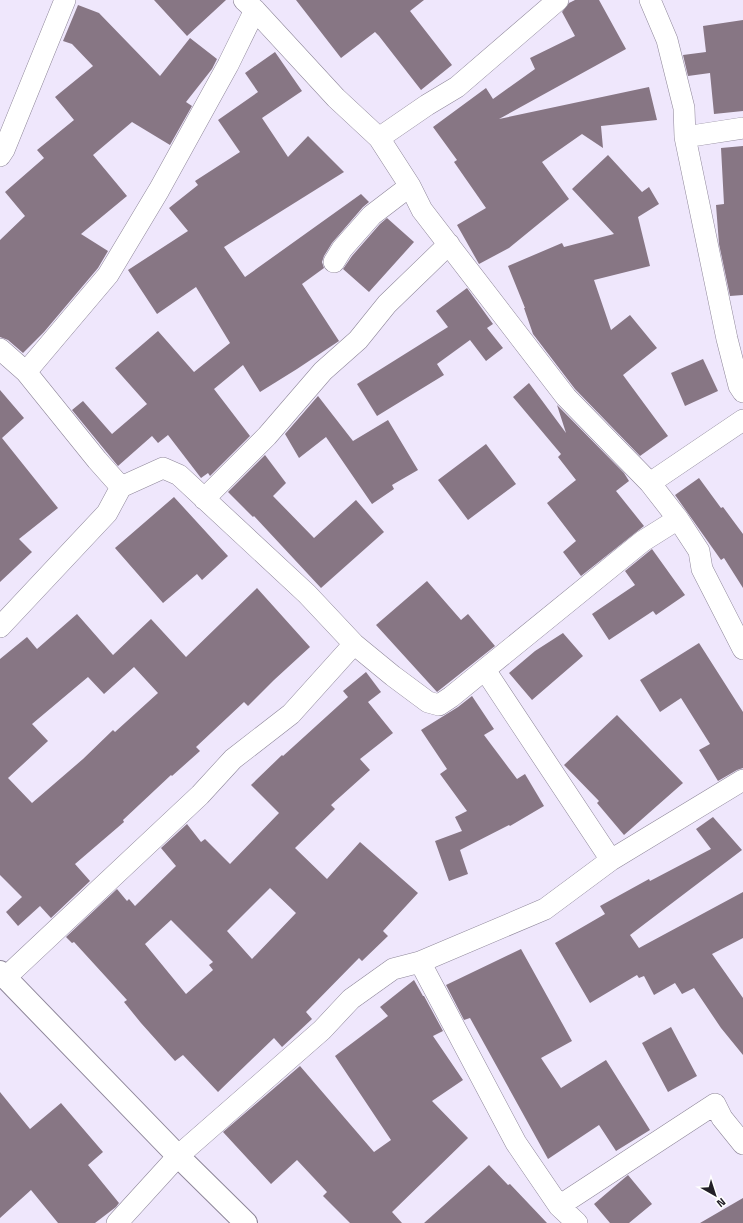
<svg xmlns="http://www.w3.org/2000/svg" width="743" height="1223" viewBox="0 0 743 1223" font-family="'Titillium Web',sans-serif">
	<rect width="100%" height="100%" fill="#efe7fc"/>
	<path fill="#877684" fill-rule="evenodd" d="M 154,0 L 226,0 L 187,36 Z
		M 296,0 L 424,0 L 410,11 L 452,65 L 421,90 L 379,36 L 375,32 L 341,58 Z
		M 575,0 L 599,0 L 626,49 L 499,119 L 649,87 L 657,120 L 601,126 L 603,148 L 582,134 L 542,162 L 569,199 L 509,248 L 479,264 L 457,225 L 486,208 L 454,162 L 457,160 L 433,127 L 486,88 L 493,99 L 535,69 L 530,58 L 575,36 L 562,12 L 569,3 Z
		M 78,5 L 99,13 L 160,76 L 190,38 L 217,59 L 212,69 L 186,102 L 192,106 L 170,145 L 132,122 L 93,155 L 127,196 L 81,234 L 108,251 L 98,268 L 44,332 L 23,353 L 8,340 L 0,337 L 0,240 L 25,216 L 5,192 L 44,158 L 37,150 L 74,120 L 55,97 L 93,66 L 72,44 L 63,41 Z
		M 743,20 L 743,111 L 714,114 L 710,73 L 688,76 L 683,55 L 706,52 L 703,26 Z
		M 275,52 L 302,91 L 262,118 L 288,157 L 308,136 L 344,172 L 224,247 L 245,277 L 361,194 L 369,202 L 363,207 L 332,243 L 324,256 L 322,262 L 324,268 L 302,284 L 339,341 L 297,369 L 260,392 L 243,365 L 214,389 L 250,436 L 210,476 L 208,473 L 201,478 L 168,435 L 158,443 L 152,436 L 118,466 L 72,410 L 83,401 L 112,434 L 147,404 L 115,368 L 158,331 L 194,372 L 230,343 L 196,287 L 157,314 L 128,270 L 188,231 L 169,208 L 198,185 L 195,181 L 240,152 L 218,120 L 258,92 L 245,73 Z
		M 743,146 L 743,295 L 730,296 L 719,244 L 716,205 L 724,204 L 721,148 Z
		M 608,155 L 642,192 L 649,187 L 659,204 L 638,217 L 650,266 L 594,280 L 611,330 L 630,315 L 657,348 L 623,375 L 668,436 L 640,456 L 575,389 L 533,334 L 524,308 L 525,308 L 508,266 L 562,243 L 564,247 L 614,234 L 572,189 Z
		M 387,218 L 414,242 L 369,292 L 343,269 L 352,256 L 380,224 Z
		M 467,288 L 493,324 L 487,328 L 503,348 L 486,361 L 470,340 L 437,364 L 444,375 L 377,416 L 357,384 L 448,327 L 436,311 Z
		M 703,359 L 718,391 L 685,406 L 671,373 Z
		M 529,383 L 566,433 L 557,405 L 624,473 L 629,481 L 616,491 L 644,526 L 581,576 L 563,552 L 576,541 L 547,503 L 576,480 L 558,457 L 561,454 L 513,397 Z
		M 0,390 L 24,418 L 2,438 L 58,508 L 19,539 L 32,552 L 0,582 Z
		M 318,396 L 353,441 L 388,420 L 418,470 L 392,485 L 394,489 L 372,504 L 326,437 L 299,458 L 285,434 Z
		M 486,444 L 516,484 L 468,520 L 438,480 Z
		M 265,455 L 286,483 L 273,496 L 314,538 L 356,500 L 384,532 L 321,588 L 254,516 L 253,517 L 228,492 Z
		M 699,478 L 721,508 L 723,507 L 743,534 L 743,588 L 724,558 L 721,560 L 675,495 Z
		M 174,497 L 228,556 L 202,580 L 197,574 L 163,603 L 115,548 Z
		M 652,549 L 685,595 L 656,615 L 653,611 L 609,640 L 592,614 L 635,585 L 625,571 Z
		M 427,581 L 461,620 L 468,614 L 495,646 L 437,692 L 376,625 Z
		M 257,588 L 310,647 L 274,680 L 248,706 L 244,702 L 196,747 L 200,751 L 172,776 L 171,775 L 123,820 L 124,822 L 75,864 L 90,881 L 51,918 L 40,906 L 18,926 L 6,912 L 22,897 L 0,875 L 0,659 L 27,637 L 37,649 L 77,614 L 113,655 L 151,619 L 186,657 ZM 134,667 L 158,693 L 115,732 L 113,730 L 83,759 L 32,803 L 8,778 L 48,741 L 32,724 L 88,677 L 104,694 Z
		M 563,633 L 583,656 L 532,700 L 509,673 L 535,651 Z
		M 699,643 L 743,712 L 743,768 L 737,770 L 718,781 L 699,750 L 710,744 L 681,698 L 660,712 L 640,680 Z
		M 366,672 L 381,692 L 368,702 L 393,733 L 360,759 L 370,770 L 331,805 L 335,809 L 295,848 L 327,879 L 360,842 L 418,893 L 383,931 L 388,936 L 362,961 L 359,958 L 306,1012 L 312,1019 L 282,1047 L 274,1038 L 218,1092 L 183,1055 L 175,1061 L 141,1023 L 124,1002 L 127,1000 L 74,942 L 72,943 L 66,937 L 117,889 L 127,901 L 129,899 L 135,906 L 176,866 L 161,848 L 187,824 L 201,842 L 205,839 L 230,864 L 279,813 L 251,785 L 282,755 L 283,756 L 348,697 L 343,691 ZM 270,888 L 296,913 L 252,959 L 227,931 ZM 171,920 L 213,962 L 209,965 L 213,970 L 186,994 L 145,944 Z
		M 472,696 L 494,729 L 484,735 L 517,779 L 525,774 L 544,806 L 510,826 L 509,825 L 460,850 L 468,874 L 449,881 L 435,841 L 462,831 L 455,817 L 467,811 L 440,774 L 447,769 L 421,730 L 458,707 Z
		M 617,715 L 683,783 L 624,835 L 597,803 L 599,801 L 564,765 Z
		M 713,817 L 742,850 L 630,935 L 639,948 L 743,892 L 743,938 L 712,954 L 743,998 L 743,1055 L 721,1028 L 694,988 L 682,994 L 675,983 L 654,995 L 644,976 L 639,978 L 637,975 L 590,1003 L 555,943 L 605,914 L 600,906 L 649,879 L 650,881 L 711,849 L 696,829 Z
		M 521,949 L 572,1041 L 541,1058 L 561,1088 L 606,1060 L 650,1130 L 616,1151 L 599,1125 L 548,1159 L 470,1018 L 464,1020 L 446,985 Z
		M 414,980 L 423,996 L 424,996 L 443,1031 L 433,1036 L 463,1080 L 432,1101 L 468,1138 L 392,1212 L 402,1223 L 350,1223 L 323,1196 L 327,1192 L 297,1160 L 271,1184 L 223,1132 L 300,1066 L 374,1152 L 391,1140 L 335,1056 L 388,1016 L 380,1007 Z
		M 671,1027 L 697,1076 L 668,1092 L 642,1043 Z
		M 0,1092 L 30,1129 L 61,1103 L 103,1152 L 88,1165 L 119,1203 L 116,1207 L 95,1223 L 58,1223 L 31,1190 L 0,1218 Z
		M 489,1165 L 508,1185 L 510,1184 L 547,1223 L 424,1223 Z
		M 628,1175 L 652,1204 L 629,1223 L 610,1223 L 594,1204 Z
		M 743,1198 L 743,1223 L 700,1223 Z"/>
	<g fill="none" stroke-linecap="round" stroke-linejoin="round">
		<defs>
			<path id="minor" d="M 244,0 L 255,10 L 336,98 L 379,138 L 410,186 L 422,210 L 566,397 L 650,483 L 678,519 L 699,551 L 702,569 L 743,649
				M 650,0 L 667,40 L 684,108 L 685,137 L 727,339 L 739,386 L 743,392
				M 685,137 L 743,128
				M 379,138 L 427,105 L 457,87 L 558,0
				M 0,156 L 4,150 L 65,0
				M 334,262 L 342,249 L 372,215 L 410,186
				M 0,349 L 26,372 L 97,460 L 121,487
				M 26,372 L 108,275 L 159,190 L 228,65 L 255,10
				M 650,483 L 743,420
				M 204,499 L 267,436 L 323,371 L 358,340 L 387,304 L 449,244
				M 0,627 L 107,513 L 121,487 L 163,468 L 179,475 L 307,594 L 354,644 L 393,676 L 428,702 L 439,705 L 451,697 L 643,541 L 678,519
				M 485,670 L 611,860
				M 420,962 L 516,1143 L 559,1206 L 577,1223
				M 5,978 L 200,795 L 233,759 L 291,714 L 354,644
				M 559,1206 L 715,1104 L 722,1118 L 743,1144
				M 117,1223 L 178,1156 L 322,1030 L 351,999 L 393,969 L 420,962 L 545,909 L 611,860 L 743,780"/>
			<path id="secondary" d="M 0,972 L 178,1156 L 246,1223"/>
		</defs>
		<use href="#minor" stroke="#8e8699" stroke-width="22"/>
		<use href="#secondary" stroke="#8e8699" stroke-width="24"/>
		<use href="#minor" stroke="#fff" stroke-width="21"/>
		<use href="#secondary" stroke="#fff" stroke-width="22"/>
	</g>
	<g transform="translate(715 1195) rotate(141)" stroke="#ffffff" stroke-width="3" paint-order="stroke">
	<path d="M0-3L7 15L0 10L-7 15Z" fill="#221f27"/>
	<text y="-6" font-size="11" font-weight="bold" text-anchor="middle" fill="#221f27">N</text>
	</g>
</svg>
